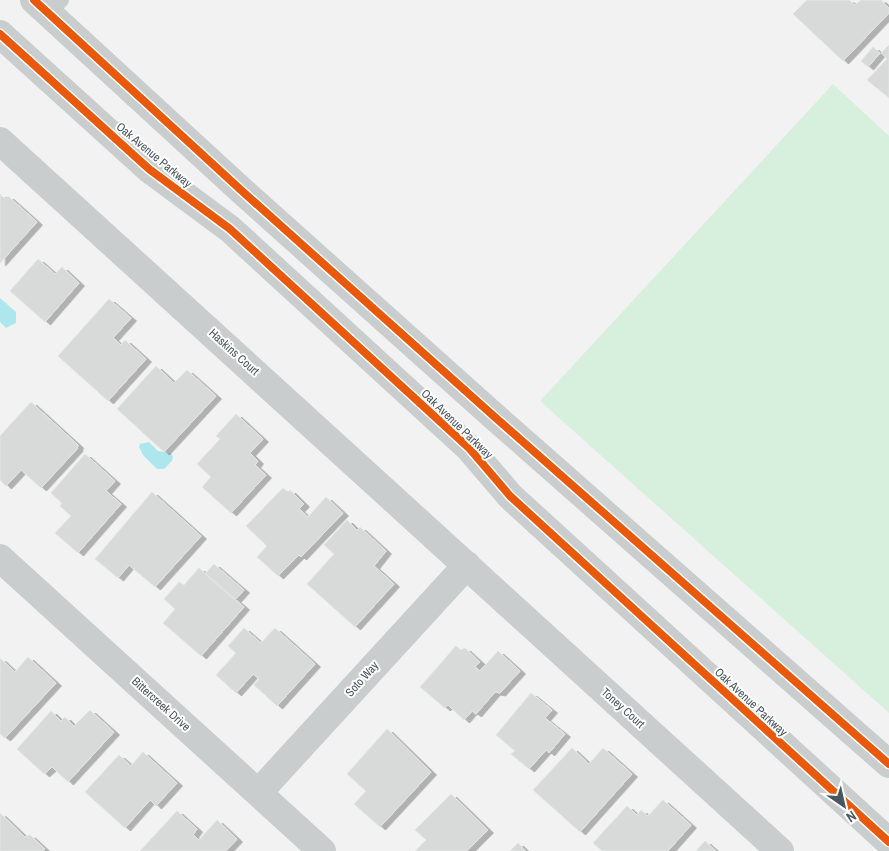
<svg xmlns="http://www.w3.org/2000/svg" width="889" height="851" viewBox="0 0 889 851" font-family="'Archivo Narrow',sans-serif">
	<defs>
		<filter id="shadow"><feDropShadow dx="5.5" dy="3" stdDeviation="0" flood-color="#0004"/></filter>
	</defs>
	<rect width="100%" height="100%" fill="#f2f2f2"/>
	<path fill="#d7f0de" d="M 833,84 L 889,136 L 889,713 L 540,401 Z"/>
	<path fill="#ade7ed" d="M 0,298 L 16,312 L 16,323 L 6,328 L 0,322 Z
		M 149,442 L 158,451 L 170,453 L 173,456 L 172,461 L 164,469 L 157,469 L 143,455 L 139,447 L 140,444 Z"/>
	<path fill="#d8dada" stroke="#e3e4e5" filter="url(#shadow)" d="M 807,0 L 849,0 L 855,5 L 861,0 L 881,0 L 889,8 L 889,13 L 843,61 L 793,14 Z
		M 889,45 L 889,98 L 867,80 L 887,59 L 881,53 Z
		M 873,47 L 880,53 L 868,67 L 861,61 Z
		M 0,194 L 5,199 L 8,196 L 37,222 L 0,263 Z
		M 38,259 L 55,274 L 62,267 L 79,283 L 45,322 L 10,291 Z
		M 109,299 L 131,318 L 113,338 L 121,345 L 125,340 L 146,359 L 108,401 L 58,356 Z
		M 156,366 L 174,383 L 187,370 L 216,396 L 164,452 L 117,409 Z
		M 31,402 L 78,445 L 77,449 L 41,488 L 21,470 L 6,486 L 0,480 L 0,436 Z
		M 236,414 L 263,439 L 250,453 L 258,461 L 255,465 L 266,475 L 231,513 L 202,487 L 211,477 L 197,464 L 220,439 L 216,436 Z
		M 85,454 L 115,481 L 106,491 L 121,504 L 78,553 L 55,533 L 71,516 L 60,506 L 62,503 L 51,493 Z
		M 283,488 L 288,492 L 290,490 L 304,504 L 299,509 L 308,517 L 326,497 L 343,513 L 301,557 L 299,555 L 278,576 L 257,557 L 267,546 L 246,526 Z
		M 152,492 L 201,536 L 155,587 L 129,565 L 118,578 L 95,559 Z
		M 347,520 L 357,530 L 360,527 L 386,551 L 374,566 L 394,584 L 355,627 L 307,584 L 334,554 L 324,545 Z
		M 214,564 L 244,590 L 235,600 L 205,574 Z
		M 199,568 L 244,607 L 201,656 L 163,623 L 175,609 L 164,599 L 179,582 L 184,585 Z
		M 244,628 L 261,643 L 275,628 L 315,664 L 277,706 L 254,685 L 259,679 L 253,674 L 236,693 L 216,675 L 236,653 L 228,646 Z
		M 456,646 L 461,650 L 465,648 L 480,662 L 475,667 L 480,671 L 498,651 L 520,671 L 500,693 L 495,692 L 476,714 L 472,711 L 464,720 L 448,705 L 445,708 L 420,687 Z
		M 28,657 L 56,683 L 5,738 L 0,734 L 0,658 L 15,672 Z
		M 531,693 L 552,710 L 545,718 L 565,734 L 549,753 L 546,750 L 529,769 L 511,754 L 515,751 L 496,735 Z
		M 90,710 L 114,732 L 68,782 L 52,767 L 44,774 L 17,749 L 51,711 L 61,721 L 65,717 L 74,726 Z
		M 387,729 L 431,772 L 380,827 L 354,804 L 366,791 L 347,774 Z
		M 572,748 L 589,764 L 603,748 L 632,774 L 580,832 L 533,790 Z
		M 143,752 L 177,783 L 156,806 L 150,800 L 125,828 L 85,792 L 119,755 L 131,766 Z
		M 451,794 L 488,830 L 467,851 L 415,851 L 426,840 L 415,830 Z
		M 663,800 L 691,825 L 668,851 L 602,851 L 593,843 L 627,806 L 637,815 L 641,810 L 648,816 Z
		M 177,811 L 197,829 L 193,835 L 199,840 L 217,820 L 237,839 L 226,851 L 140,851 Z
		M 0,813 L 25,837 L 30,835 L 45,849 L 43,851 L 0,851 Z
		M 705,841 L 716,851 L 696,851 Z
		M 518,843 L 526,851 L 510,851 Z"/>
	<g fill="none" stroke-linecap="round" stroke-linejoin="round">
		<path stroke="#c9cdce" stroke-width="14" d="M 49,14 L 62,0"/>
		<path stroke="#c9cdce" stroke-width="28" d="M 0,141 L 780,851
			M 0,558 L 322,851
			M 258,793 L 467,565"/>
		<path stroke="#c9cdce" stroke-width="28" d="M 34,0 L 242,191 L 497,419 L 889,764
			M 0,34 L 149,169 L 230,229 L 469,448 L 510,496 L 889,842"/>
		<defs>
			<path id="cycleway" d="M 34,0 L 242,191 L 497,419 L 889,764
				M 0,34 L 149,169 L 230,229 L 469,448 L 510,496 L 889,842"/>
		</defs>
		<use href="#cycleway" stroke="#fff" stroke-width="11"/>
		<use href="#cycleway" stroke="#e8590c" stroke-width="8"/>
	</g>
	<g text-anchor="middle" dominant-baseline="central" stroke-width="4" stroke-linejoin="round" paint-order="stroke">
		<g font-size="12" fill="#49565e" stroke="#fff">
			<text transform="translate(154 155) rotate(40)">Oak Avenue Parkway</text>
			<text transform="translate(234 352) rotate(42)">Haskins Court</text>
			<text transform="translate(457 424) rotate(44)">Oak Avenue Parkway</text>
			<text transform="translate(362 679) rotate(-48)">Soto Way</text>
			<text transform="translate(751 702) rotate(43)">Oak Avenue Parkway</text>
			<text transform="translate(161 704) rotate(42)">Bittercreek Drive</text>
			<text transform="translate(623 708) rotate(42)">Toney Court</text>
		</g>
	</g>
	<g transform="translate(844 806) rotate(146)" stroke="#ffffff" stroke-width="4" paint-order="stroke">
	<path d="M0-4L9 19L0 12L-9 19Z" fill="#49565e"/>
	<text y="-8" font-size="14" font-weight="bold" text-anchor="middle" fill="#49565e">N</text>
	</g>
</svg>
